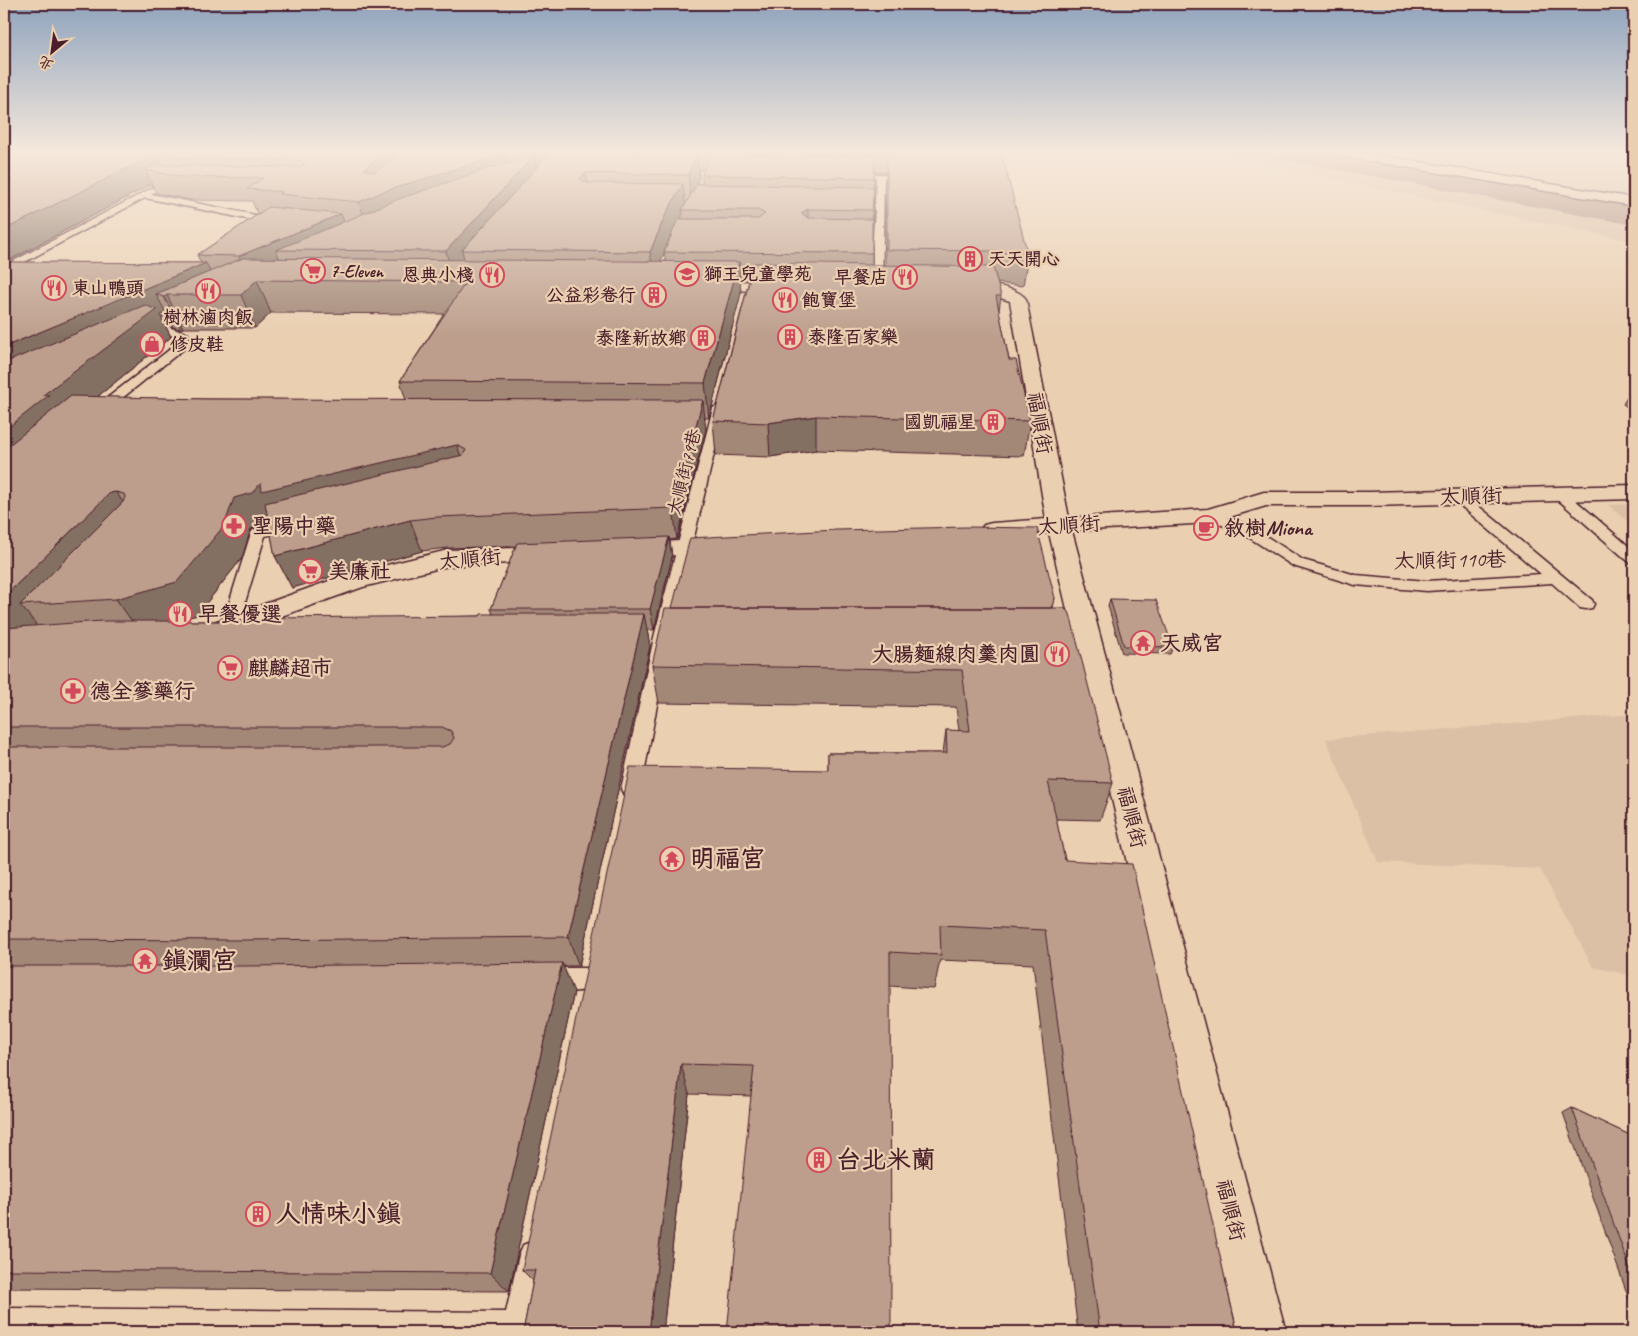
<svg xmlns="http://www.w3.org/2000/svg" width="1638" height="1336" viewBox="0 0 1638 1336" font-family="Caveat,'LXGW WenKai TC',sans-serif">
	<rect width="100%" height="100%" fill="#eacfb1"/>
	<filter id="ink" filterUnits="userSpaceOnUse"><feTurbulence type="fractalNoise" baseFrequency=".02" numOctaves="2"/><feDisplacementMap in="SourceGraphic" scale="10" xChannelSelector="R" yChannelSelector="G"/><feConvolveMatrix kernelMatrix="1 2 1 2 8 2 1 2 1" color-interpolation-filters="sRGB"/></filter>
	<g filter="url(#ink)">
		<path fill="#dcc0a6" d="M 1195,151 L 1634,151 L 1634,241 L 1546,223 Z
			M 1634,504 L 1634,527 L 1608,505 Z
			M 1634,714 L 1634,976 L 1593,967 L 1540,869 L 1378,862 L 1326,739 Z"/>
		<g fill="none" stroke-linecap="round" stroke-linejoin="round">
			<path fill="#ab897c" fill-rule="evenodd" d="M 1269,151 L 1338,151 L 1634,203 L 1634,225 L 1285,160 L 1274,158 Z"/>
			<defs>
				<path id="service" d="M 848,174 L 910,174 L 914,176 L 910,178 L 884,178 L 882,289 L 874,289 L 873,287 L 873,244 L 849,244 L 844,241 L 849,238 L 873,238 L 875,210 L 849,210 L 845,207 L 849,204 L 875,205 L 876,178 L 848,178 Z
					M 175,176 L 178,176 L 178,180 L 151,194 L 276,219 L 280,222 L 276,225 L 145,198 L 4,273 L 4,266 Z
					M 157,323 L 188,334 L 190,344 L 101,415 L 93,415 L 91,412 L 93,409 L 178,343 L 178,338 L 153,328 L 152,326 L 153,324 Z
					M 719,404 L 725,408 L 670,637 L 641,789 L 638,795 L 631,797 L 624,795 L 621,789 L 654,637 L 713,408 Z
					M 1560,490 L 1565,491 L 1634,551 L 1634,564 L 1629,562 L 1555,497 L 1553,494 L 1555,491 Z
					M 1459,493 L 1464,494 L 1592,600 L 1594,604 L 1592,608 L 1586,609 L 1580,608 L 1552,583 L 1427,591 L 1355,585 L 1293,566 L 1239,531 L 1205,519 L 1203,516 L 1205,513 L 1210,512 L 1249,525 L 1303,560 L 1356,575 L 1427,581 L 1541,574 L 1454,500 L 1452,497 L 1454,494 Z
					M 292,521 L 297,522 L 299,525 L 297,528 L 265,536 L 238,626 L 236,630 L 230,632 L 224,630 L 222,626 L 251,533 L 253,530 Z
					M 544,968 L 591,968 L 599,971 L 603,979 L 599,987 C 585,993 550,993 536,987 L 532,979 L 536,971 Z
					M 533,1241 L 543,1245 L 547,1255 L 532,1332 L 4,1332 L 4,1308 L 506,1312 L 519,1255 L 523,1245 Z"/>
				<path id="minor" d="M 1328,151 L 1355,151 L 1634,198 L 1634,206 L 1334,155 Z
					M 703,281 L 785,282 L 791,284 L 793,287 L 791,290 L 785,292 L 697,289 L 695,286 L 697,283 Z
					M 963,283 C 979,283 1016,285 1026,299 L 1069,518 L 1208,509 L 1264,492 L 1370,492 L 1634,485 L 1634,499 L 1370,506 L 1266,506 L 1210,523 L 1072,531 L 1286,1332 L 1238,1332 L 1049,533 L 992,537 L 984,535 L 980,530 L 984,525 L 992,523 L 1046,519 L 1010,301 L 991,295 L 957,291 L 955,288 L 957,285 Z
					M 724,539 L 732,541 L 736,546 L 732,551 L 724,553 L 635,557 L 627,555 L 623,550 L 627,545 L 635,543 Z
					M 549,547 L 558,549 L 561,554 L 558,559 L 549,561 L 448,566 L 363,587 L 209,642 L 200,639 L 196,633 L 200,627 L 346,575 L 448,550 Z"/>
				<path id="tertiary" d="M 203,300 L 209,301 L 211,305 L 209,309 L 135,343 L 129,344 L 123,343 L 120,339 L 123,335 Z"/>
			</defs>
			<use href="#service" stroke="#4a1f2b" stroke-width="3"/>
			<use href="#minor" stroke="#4a1f2b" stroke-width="3"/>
			<use href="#tertiary" stroke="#4a1f2b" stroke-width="3"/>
			<use href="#service" fill="#eacfb1" fill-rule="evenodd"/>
			<use href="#minor" fill="#eacfb1" fill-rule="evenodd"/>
			<use href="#tertiary" fill="#eacfb1" fill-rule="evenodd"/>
		</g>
		<path fill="#a38878" stroke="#4a1f2b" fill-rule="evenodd" d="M 4,151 L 731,151 L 730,154 L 735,154 L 734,151 L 910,151 L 909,153 L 915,152 L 914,151 L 980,151 L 1028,255 L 1023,286 L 997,283 L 1001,296 L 999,311 L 1009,360 L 1030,421 L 1024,456 L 816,450 L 770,457 L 716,455 L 713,421 L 749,280 L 740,280 L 741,293 L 709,418 L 704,418 L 706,430 L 677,539 L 670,540 L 672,557 L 654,630 L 647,630 L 650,646 L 579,966 L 563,966 L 574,992 L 509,1291 L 4,1288 ZM 699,170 L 704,170 L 702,175 L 702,184 L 697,184 L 699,178 ZM 874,172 L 886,172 L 885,265 L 872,265 L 872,224 ZM 152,184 L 156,193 L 192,200 L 252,201 L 257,213 L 260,213 L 197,255 L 201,263 L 7,262 ZM 664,252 L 666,261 L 661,261 ZM 166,313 L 173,327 L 181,329 L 183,328 L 255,328 L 271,313 L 444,314 L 400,381 L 406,400 L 207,399 L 97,397 L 171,337 L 160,315 ZM 269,524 L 275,556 L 292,588 L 422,551 L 448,548 L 516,546 L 491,609 L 493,614 L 480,616 L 264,621 L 174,621 L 197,615 L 242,558 L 251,529 Z
			M 1634,386 L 1634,412 L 1623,404 Z
			M 1055,598 L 1053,608 L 1113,783 L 1100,820 L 1056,819 L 1065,860 L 1237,1332 L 1078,1332 L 1033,964 L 940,960 L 934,989 L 890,986 L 751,1096 L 689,1094 L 663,1332 L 523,1332 L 533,1281 L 522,1270 L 828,770 L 828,753 L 943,753 L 946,730 L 959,731 L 956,707 L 659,703 L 652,665 Z
			M 1110,599 L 1173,647 L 1170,654 L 1122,653 L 1108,606 Z
			M 1572,1108 L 1634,1137 L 1634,1313 L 1563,1113 Z"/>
		<path fill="#846f62" stroke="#4a1f2b" d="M 386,151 L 420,151 L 422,158 L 373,191 L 365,170 L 365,168 Z
			M 533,151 L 573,151 L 574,158 L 537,168 Z
			M 722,151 L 731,151 L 724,170 Z
			M 813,151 L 822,151 L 822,153 L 815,157 L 813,171 Z
			M 158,153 L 167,174 L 145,170 L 152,184 L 4,263 L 4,230 Z
			M 504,154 L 509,176 L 367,226 L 359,202 L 385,191 Z
			M 697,154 L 699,178 L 691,200 L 688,175 Z
			M 534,156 L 539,179 L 462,250 L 465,264 L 453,278 L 446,251 Z
			M 586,173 L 590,198 L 580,178 Z
			M 683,184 L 686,209 L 682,210 L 683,214 L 669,240 L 654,279 L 650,252 L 666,214 Z
			M 874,187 L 873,213 L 871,236 L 872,210 Z
			M 808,209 L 808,235 L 801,213 Z
			M 341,214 L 348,234 L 276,250 L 281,262 L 248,276 L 239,256 Z
			M 739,262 L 741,293 L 709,418 L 705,383 Z
			M 206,263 L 218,289 L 167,295 L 183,328 L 181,329 L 164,297 L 156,294 L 166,313 L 160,315 L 171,337 L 66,422 L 4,479 L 4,347 Z
			M 257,280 L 271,313 L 255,328 L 241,295 Z
			M 703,400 L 706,430 L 677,539 L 673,508 Z
			M 816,416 L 816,450 L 770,457 L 768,423 Z
			M 457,445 L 467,475 L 275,516 L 269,524 L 251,529 L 242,558 L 197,615 L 139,631 L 116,599 L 234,498 L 261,483 Z
			M 116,492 L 137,523 L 20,605 L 36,624 L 21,639 L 4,619 L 4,597 L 110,493 Z
			M 410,520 L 422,551 L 292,588 L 275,556 Z
			M 669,537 L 672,557 L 654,630 L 650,609 Z
			M 644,614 L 650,646 L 579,966 L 568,937 Z
			M 562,963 L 574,992 L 509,1291 L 490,1273 Z
			M 681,1064 L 689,1094 L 663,1332 L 649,1332 Z"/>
		<path fill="#bd9e8c" stroke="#4a1f2b" d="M 4,151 L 96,151 L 158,153 L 4,230 Z
			M 177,151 L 386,151 L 365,168 L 365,170 L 375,172 L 400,153 L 504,154 L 385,191 L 359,202 L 279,194 L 283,192 L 247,189 L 263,178 L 182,177 L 145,170 L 155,165 L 300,167 L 305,164 L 300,160 L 170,158 L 177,154 Z
			M 918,151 L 1001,151 L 1028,255 L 991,251 L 887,250 L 887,153 L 914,153 Z
			M 550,153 L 697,154 L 688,175 L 586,173 L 580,178 L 586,183 L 683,184 L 666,214 L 650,252 L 462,250 Z
			M 709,154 L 875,156 L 874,178 L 702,175 Z
			M 534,156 L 446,251 L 276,250 L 396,200 L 490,168 Z
			M 697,184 L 874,187 L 872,210 L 808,209 L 801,213 L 808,218 L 872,219 L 872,253 L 664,252 L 678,219 L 758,219 L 765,214 L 758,210 L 682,210 Z
			M 269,207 L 341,214 L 239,256 L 197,255 Z
			M 243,258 L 739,262 L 705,383 L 400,381 L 466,282 L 257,280 L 241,295 L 167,295 L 164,297 L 156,294 Z
			M 4,262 L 206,263 L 4,347 Z
			M 754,263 L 993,267 L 1001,296 L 996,296 L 1009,360 L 1016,360 L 1030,421 L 816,416 L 768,423 L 713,421 Z
			M 145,305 L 157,310 L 43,395 L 49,395 L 4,431 L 4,363 Z
			M 71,396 L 207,399 L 703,400 L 673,508 L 437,517 L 410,520 L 275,556 L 265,503 L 463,455 L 466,450 L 457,445 L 262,491 L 261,483 L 252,493 L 234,498 L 224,526 L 177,582 L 116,599 L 20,605 L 123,502 L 125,497 L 124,494 L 116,492 L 110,493 L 4,597 L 4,449 Z
			M 966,527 L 1037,528 L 1055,598 L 1051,608 L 672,608 L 690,538 L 836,530 Z
			M 669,537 L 650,609 L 491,609 L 517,543 Z
			M 1110,599 L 1156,600 L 1173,647 L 1124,646 Z
			M 665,608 L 1064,608 L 1070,614 L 1113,783 L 1048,781 L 1065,860 L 1132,864 L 1237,1332 L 1100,1332 L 1045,930 L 940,925 L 941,955 L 890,952 L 891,1332 L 727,1332 L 754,1066 L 681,1064 L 649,1332 L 523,1332 L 535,1270 L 522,1270 L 630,767 L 828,770 L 828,753 L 947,753 L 946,730 L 970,731 L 962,670 L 652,665 Z
			M 481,614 L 644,614 L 568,937 L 244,940 L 4,939 L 4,747 L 442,747 L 450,744 L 454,738 L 451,731 L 442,727 L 4,727 L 4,628 L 102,621 L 264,621 L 266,618 L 480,616 Z
			M 562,963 L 490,1273 L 4,1270 L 4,966 L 243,966 Z
			M 1572,1108 L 1634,1137 L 1634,1280 Z"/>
	</g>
	<linearGradient id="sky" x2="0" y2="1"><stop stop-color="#8fa3bd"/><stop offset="0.45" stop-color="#f6e9dc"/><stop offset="1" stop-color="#f6e9dc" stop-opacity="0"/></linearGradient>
	<rect width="1638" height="338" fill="url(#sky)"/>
	<defs>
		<symbol id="building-ring" viewBox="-11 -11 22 22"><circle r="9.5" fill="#eacfb1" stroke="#d1495b" stroke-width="1.5"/><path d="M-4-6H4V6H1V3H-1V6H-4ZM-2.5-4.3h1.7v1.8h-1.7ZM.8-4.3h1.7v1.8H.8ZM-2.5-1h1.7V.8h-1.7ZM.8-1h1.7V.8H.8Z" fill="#d1495b"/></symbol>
		<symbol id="supermarket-ring" viewBox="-11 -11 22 22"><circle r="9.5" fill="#eacfb1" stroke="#d1495b" stroke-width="1.5"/><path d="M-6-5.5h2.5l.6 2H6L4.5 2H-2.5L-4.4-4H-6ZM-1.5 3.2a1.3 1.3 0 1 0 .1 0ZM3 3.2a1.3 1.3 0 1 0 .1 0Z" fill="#d1495b"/></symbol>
		<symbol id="school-ring" viewBox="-11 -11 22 22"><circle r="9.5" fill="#eacfb1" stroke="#d1495b" stroke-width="1.5"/><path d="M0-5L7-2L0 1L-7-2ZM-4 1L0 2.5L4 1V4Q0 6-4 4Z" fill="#d1495b"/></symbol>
		<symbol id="restaurant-ring" viewBox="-11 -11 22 22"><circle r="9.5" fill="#eacfb1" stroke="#d1495b" stroke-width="1.5"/><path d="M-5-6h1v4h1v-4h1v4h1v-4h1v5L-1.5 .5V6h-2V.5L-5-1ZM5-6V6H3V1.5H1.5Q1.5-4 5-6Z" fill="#d1495b"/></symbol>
		<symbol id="shop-ring" viewBox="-11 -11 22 22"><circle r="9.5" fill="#eacfb1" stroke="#d1495b" stroke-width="1.5"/><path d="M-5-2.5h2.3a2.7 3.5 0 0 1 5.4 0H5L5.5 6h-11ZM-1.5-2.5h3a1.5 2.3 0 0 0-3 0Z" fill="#d1495b"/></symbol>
		<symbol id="pharmacy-ring" viewBox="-11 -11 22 22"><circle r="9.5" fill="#eacfb1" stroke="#d1495b" stroke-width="1.5"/><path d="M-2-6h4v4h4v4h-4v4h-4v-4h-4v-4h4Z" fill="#d1495b"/></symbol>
		<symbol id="cafe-ring" viewBox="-11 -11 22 22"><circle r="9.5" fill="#eacfb1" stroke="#d1495b" stroke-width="1.5"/><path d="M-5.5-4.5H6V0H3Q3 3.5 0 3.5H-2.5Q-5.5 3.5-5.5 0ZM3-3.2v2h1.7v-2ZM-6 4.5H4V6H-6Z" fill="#d1495b"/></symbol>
		<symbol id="temple-ring" viewBox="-11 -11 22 22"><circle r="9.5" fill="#eacfb1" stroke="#d1495b" stroke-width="1.5"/><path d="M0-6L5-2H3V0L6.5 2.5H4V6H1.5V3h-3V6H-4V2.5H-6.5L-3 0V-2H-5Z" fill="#d1495b"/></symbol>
	</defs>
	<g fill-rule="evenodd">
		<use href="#building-ring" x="956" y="245" width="28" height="28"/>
		<use href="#supermarket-ring" x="299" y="257" width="28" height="28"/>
		<use href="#school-ring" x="673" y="260" width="28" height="28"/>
		<use href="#restaurant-ring" x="478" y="261" width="28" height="28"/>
		<use href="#restaurant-ring" x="891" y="263" width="28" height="28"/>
		<use href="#restaurant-ring" x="40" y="274" width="28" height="28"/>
		<use href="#restaurant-ring" x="194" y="277" width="28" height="28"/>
		<use href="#building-ring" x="640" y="281" width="28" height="28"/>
		<use href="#restaurant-ring" x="771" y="286" width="28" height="28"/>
		<use href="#building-ring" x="776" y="323" width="28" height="28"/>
		<use href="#building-ring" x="689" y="324" width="28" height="28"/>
		<use href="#shop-ring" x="138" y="330" width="28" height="28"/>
		<use href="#building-ring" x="979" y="408" width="28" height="28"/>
		<use href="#pharmacy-ring" x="220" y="512" width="28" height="28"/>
		<use href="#cafe-ring" x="1192" y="514" width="28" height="28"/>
		<use href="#supermarket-ring" x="296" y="557" width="28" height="28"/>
		<use href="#restaurant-ring" x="166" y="600" width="28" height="28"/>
		<use href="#temple-ring" x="1129" y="629" width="28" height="28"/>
		<use href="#restaurant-ring" x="1043" y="640" width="28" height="28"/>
		<use href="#supermarket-ring" x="216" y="654" width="28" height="28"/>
		<use href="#pharmacy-ring" x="59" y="677" width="28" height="28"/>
		<use href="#temple-ring" x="658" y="845" width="28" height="28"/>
		<use href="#temple-ring" x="131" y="947" width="28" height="28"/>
		<use href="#building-ring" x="805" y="1146" width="28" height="28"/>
		<use href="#building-ring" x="244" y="1200" width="28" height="28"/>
	</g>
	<g text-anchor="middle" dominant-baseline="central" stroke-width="4.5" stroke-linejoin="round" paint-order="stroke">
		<g font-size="18" font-weight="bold" fill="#4a1f2b" stroke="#eacfb1" text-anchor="start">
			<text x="988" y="259">天天開心</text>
			<text x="330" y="271">7-Eleven</text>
			<text x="704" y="274">獅王兒童學苑</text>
			<text x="474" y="275" text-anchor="end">恩典小棧</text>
			<text x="888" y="277" text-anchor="end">早餐店</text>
			<text x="72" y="288">東山鴨頭</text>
			<text x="636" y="295" text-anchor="end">公益彩卷行</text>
			<text x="802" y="300">飽寶堡</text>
			<text x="208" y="317" text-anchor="middle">樹林滷肉飯</text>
			<text x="808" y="337">泰隆百家樂</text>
			<text x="686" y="338" text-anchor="end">泰隆新故鄉</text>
			<text x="170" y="344">修皮鞋</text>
			<text x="976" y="422" text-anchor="end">國凱福星</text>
		</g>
		<g font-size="18" fill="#4a1f2b" stroke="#eacfb1">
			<text transform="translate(684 472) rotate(-76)">太順街79巷</text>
		</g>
		<g font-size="21" fill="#4a1f2b" stroke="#eacfb1">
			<text transform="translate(1040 423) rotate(80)">福順街</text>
			<text transform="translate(1471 496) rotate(-2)">太順街</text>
			<text transform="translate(1069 525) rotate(-4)">太順街</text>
			<text transform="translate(470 559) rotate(-5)">太順街</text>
			<text transform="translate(1450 560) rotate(-1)">太順街110巷</text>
			<text transform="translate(1132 817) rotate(76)">福順街</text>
			<text transform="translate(1231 1210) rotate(76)">福順街</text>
		</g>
		<g font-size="21" font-weight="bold" fill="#4a1f2b" stroke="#eacfb1" text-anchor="start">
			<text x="252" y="526">聖陽中藥</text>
			<text x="1224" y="528">敘樹Miona</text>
			<text x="328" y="571">美廉社</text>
			<text x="198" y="614">早餐優選</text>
			<text x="1160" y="643">天威宮</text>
			<text x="1040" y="654" text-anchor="end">大腸麵線肉羹肉圓</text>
			<text x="248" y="668">麒麟超市</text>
			<text x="90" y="691">德全篸藥行</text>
		</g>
		<g font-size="25" font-weight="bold" fill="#4a1f2b" stroke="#eacfb1" text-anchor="start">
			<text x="690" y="859">明福宮</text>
			<text x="162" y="961">鎮瀾宮</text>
			<text x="836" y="1160">台北米蘭</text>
			<text x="276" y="1214">人情味小鎮</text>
		</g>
	</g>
	<rect width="1638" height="1336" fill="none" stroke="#eacfb1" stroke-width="20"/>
	<rect x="10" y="10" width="1618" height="1316" fill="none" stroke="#4a1f2b" stroke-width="2" filter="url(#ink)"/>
	<g transform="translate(52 52) rotate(209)" stroke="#eacfb1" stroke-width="4" paint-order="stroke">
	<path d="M0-4L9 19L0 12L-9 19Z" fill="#4a1f2b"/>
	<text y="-8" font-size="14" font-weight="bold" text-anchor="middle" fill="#4a1f2b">北</text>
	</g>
</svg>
